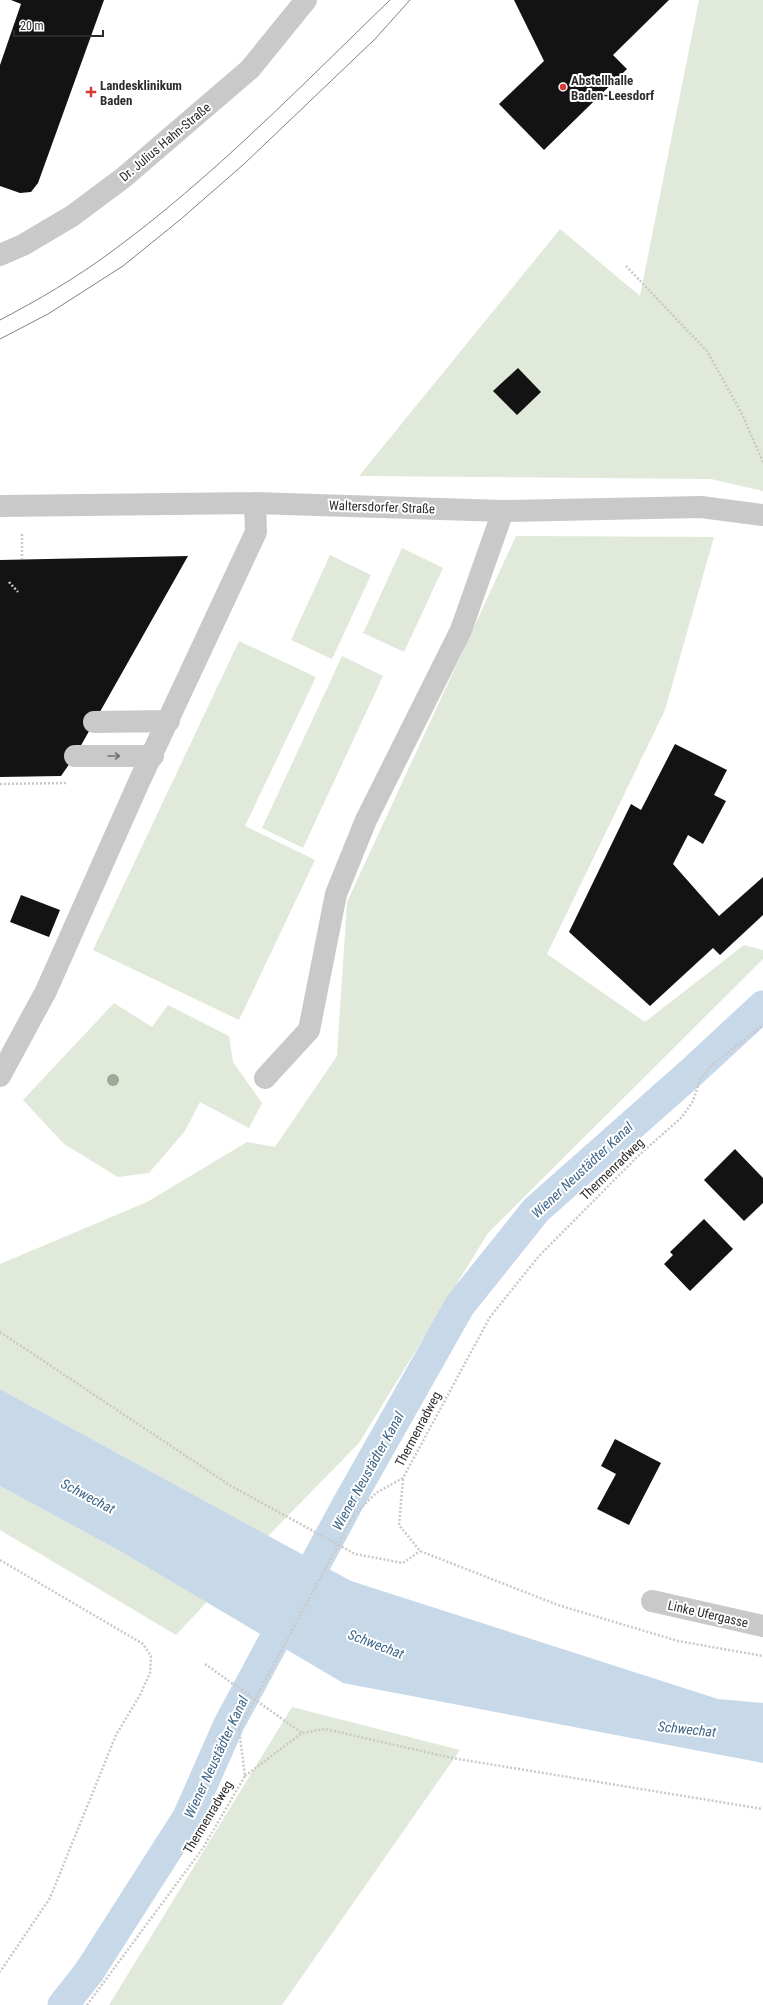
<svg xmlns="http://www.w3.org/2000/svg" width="763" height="2005" viewBox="0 0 763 2005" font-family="'Roboto Condensed',sans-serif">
	<rect width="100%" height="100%" fill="#fff"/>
	<path fill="#e1e9da" d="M 699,0 L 763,0 L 763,491 L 711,479 L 359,476 L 560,229 L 640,296 Z
		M 516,536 L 714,537 L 665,710 L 547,954 L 645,1022 L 744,945 L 763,950 L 763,959 L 488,1233 L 359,1443 L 268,1536 L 0,1389 L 0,1264 L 147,1202 L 247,1142 L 275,1147 L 337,1056 L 347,902 Z
		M 402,548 L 443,568 L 404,652 L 363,633 Z
		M 330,555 L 371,575 L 332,659 L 291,640 Z
		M 239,641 L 316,677 L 245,826 L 315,860 L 239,1020 L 93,950 Z
		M 342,656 L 383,676 L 303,848 L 262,828 Z
		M 114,1003 L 152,1027 L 168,1005 L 229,1036 L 233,1062 L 262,1103 L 249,1128 L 200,1102 L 185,1131 L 149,1173 L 118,1177 L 64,1144 L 23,1100 Z
		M 0,1486 L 120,1551 L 207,1602 L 176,1635 L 0,1530 Z
		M 292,1707 L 460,1750 L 282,2005 L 109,2005 Z"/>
	<path fill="#c7d8e9" d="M 0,1389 L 351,1581 L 718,1699 L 763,1703 L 763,1763 L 343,1683 L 120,1551 L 0,1486 Z"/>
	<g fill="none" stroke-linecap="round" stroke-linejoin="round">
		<path stroke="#c7d8e9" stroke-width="31" d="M 63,2005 L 89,1972 L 188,1817 L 229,1724 L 347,1505 L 460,1305 L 536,1210 L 694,1070 L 763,1006"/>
	</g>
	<path fill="#131313" d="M 11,0 L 104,0 L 38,183 L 31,192 L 20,193 L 0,186 L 0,65 L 21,4 Z
		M 514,0 L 669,0 L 613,55 L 627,69 L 544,150 L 499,104 L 544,61 Z
		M 518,368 L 541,392 L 517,415 L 493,391 Z
		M 188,556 L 75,756 L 61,776 L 0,777 L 0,560 Z
		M 675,744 L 727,770 L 714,795 L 726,801 L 703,844 L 688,835 L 673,864 L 719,916 L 763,877 L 763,915 L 720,955 L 713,948 L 650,1006 L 569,932 L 631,804 L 641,810 Z
		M 21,895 L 60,910 L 49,937 L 10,922 Z
		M 735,1149 L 763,1178 L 763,1203 L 744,1221 L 704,1180 Z
		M 704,1219 L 733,1249 L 690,1291 L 664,1264 L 673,1255 L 670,1252 Z
		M 615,1439 L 661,1463 L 629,1525 L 597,1509 L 616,1474 L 601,1466 Z"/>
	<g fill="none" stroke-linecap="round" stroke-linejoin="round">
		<path stroke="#c9c9c9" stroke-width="2.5" stroke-dasharray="2 2" stroke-linecap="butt" d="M 626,266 L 707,351 L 742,414 L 763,462
			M 22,534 L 22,559
			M 9,582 L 18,592
			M 0,784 L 67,783
			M 0,1332 L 231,1486 L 355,1554 L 403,1563 L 420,1551
			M 403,1479 L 399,1525 L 420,1551 L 558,1605 L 678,1641 L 763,1656
			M 354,1515 L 376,1493 L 403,1478 L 490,1317 L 539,1256 L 638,1156 L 682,1117 L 693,1101 L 700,1080 L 711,1066 L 763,1025
			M 0,1560 L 143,1644 L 151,1656 L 150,1673 L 140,1695 L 116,1735 L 50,1898 L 0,1972
			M 205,1664 L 302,1733
			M 245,1776 L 302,1733 L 325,1729 L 452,1758 L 763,1809
			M 87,2005 L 203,1848 L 245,1776 L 239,1729"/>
		<path stroke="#c9c9c9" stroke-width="22" d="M 0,255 L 23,245 L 72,216 L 123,178 L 250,69 L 306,0
			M 0,506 L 255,503 L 503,511 L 701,507 L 763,515
			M 94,722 L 169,721
			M 75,756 L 153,756
			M 0,1076 L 46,991 L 139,782 L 256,532 L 255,503
			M 265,1078 L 309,1030 L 336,894 L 366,820 L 461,630 L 503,511
			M 652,1601 L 763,1626"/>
		<path stroke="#818181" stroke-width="1" d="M 0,320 C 38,300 76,278 111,252 C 212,178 300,87 390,0
			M 0,339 L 48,314 L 123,266 L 181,219 L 244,164 L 375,39 L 410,0"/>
		<path stroke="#c9c9c9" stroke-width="2.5" stroke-dasharray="2 2" stroke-linecap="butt" d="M 239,1729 L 354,1515"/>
	</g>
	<circle fill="#9daa94" cx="113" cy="1080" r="6"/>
	<defs><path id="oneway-shaft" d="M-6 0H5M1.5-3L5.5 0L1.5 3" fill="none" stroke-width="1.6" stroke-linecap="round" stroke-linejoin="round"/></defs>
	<use stroke="#737373" href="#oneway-shaft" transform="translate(114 756)"/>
	<g fill="#db3936" stroke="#fff" stroke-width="1.5">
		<circle cx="563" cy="87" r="4"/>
		<path d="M89 86h4v4h4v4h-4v4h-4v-4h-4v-4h4z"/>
	</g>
	<g text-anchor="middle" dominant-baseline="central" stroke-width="4" stroke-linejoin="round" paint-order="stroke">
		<g font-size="13" font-weight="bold" fill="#2c2c2c" stroke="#fff" text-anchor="start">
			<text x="571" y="80">Abstellhalle<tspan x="571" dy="15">Baden-Leesdorf</tspan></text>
			<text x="100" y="85">Landesklinikum<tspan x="100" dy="15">Baden</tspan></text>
		</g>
		<g font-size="13" fill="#2c2c2c" stroke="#fff">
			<text transform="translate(165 142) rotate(-40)">Dr. Julius Hahn-Straße</text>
			<text transform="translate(382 507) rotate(2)">Waltersdorfer Straße</text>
			<text transform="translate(612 1169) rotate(-44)">Thermenradweg</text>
			<text transform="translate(418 1429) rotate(-62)">Thermenradweg</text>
			<text transform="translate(708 1614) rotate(13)">Linke Ufergasse</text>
			<text transform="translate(208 1817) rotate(-59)">Thermenradweg</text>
		</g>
		<g font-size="14" font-style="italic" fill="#3f6689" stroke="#fff">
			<text transform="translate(582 1170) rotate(-43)">Wiener Neustädter Kanal</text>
			<text transform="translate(368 1471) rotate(-61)">Wiener Neustädter Kanal</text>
			<text transform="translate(88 1496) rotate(28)">Schwechat</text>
			<text transform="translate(376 1644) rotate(21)">Schwechat</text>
			<text transform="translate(687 1729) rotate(6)">Schwechat</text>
			<text transform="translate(216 1757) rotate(-65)">Wiener Neustädter Kanal</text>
		</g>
	</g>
	<path d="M14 30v6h89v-6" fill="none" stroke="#2c2c2c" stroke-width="2"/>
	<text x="20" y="30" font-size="12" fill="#2c2c2c" stroke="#ffffff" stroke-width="3" paint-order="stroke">20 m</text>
</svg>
